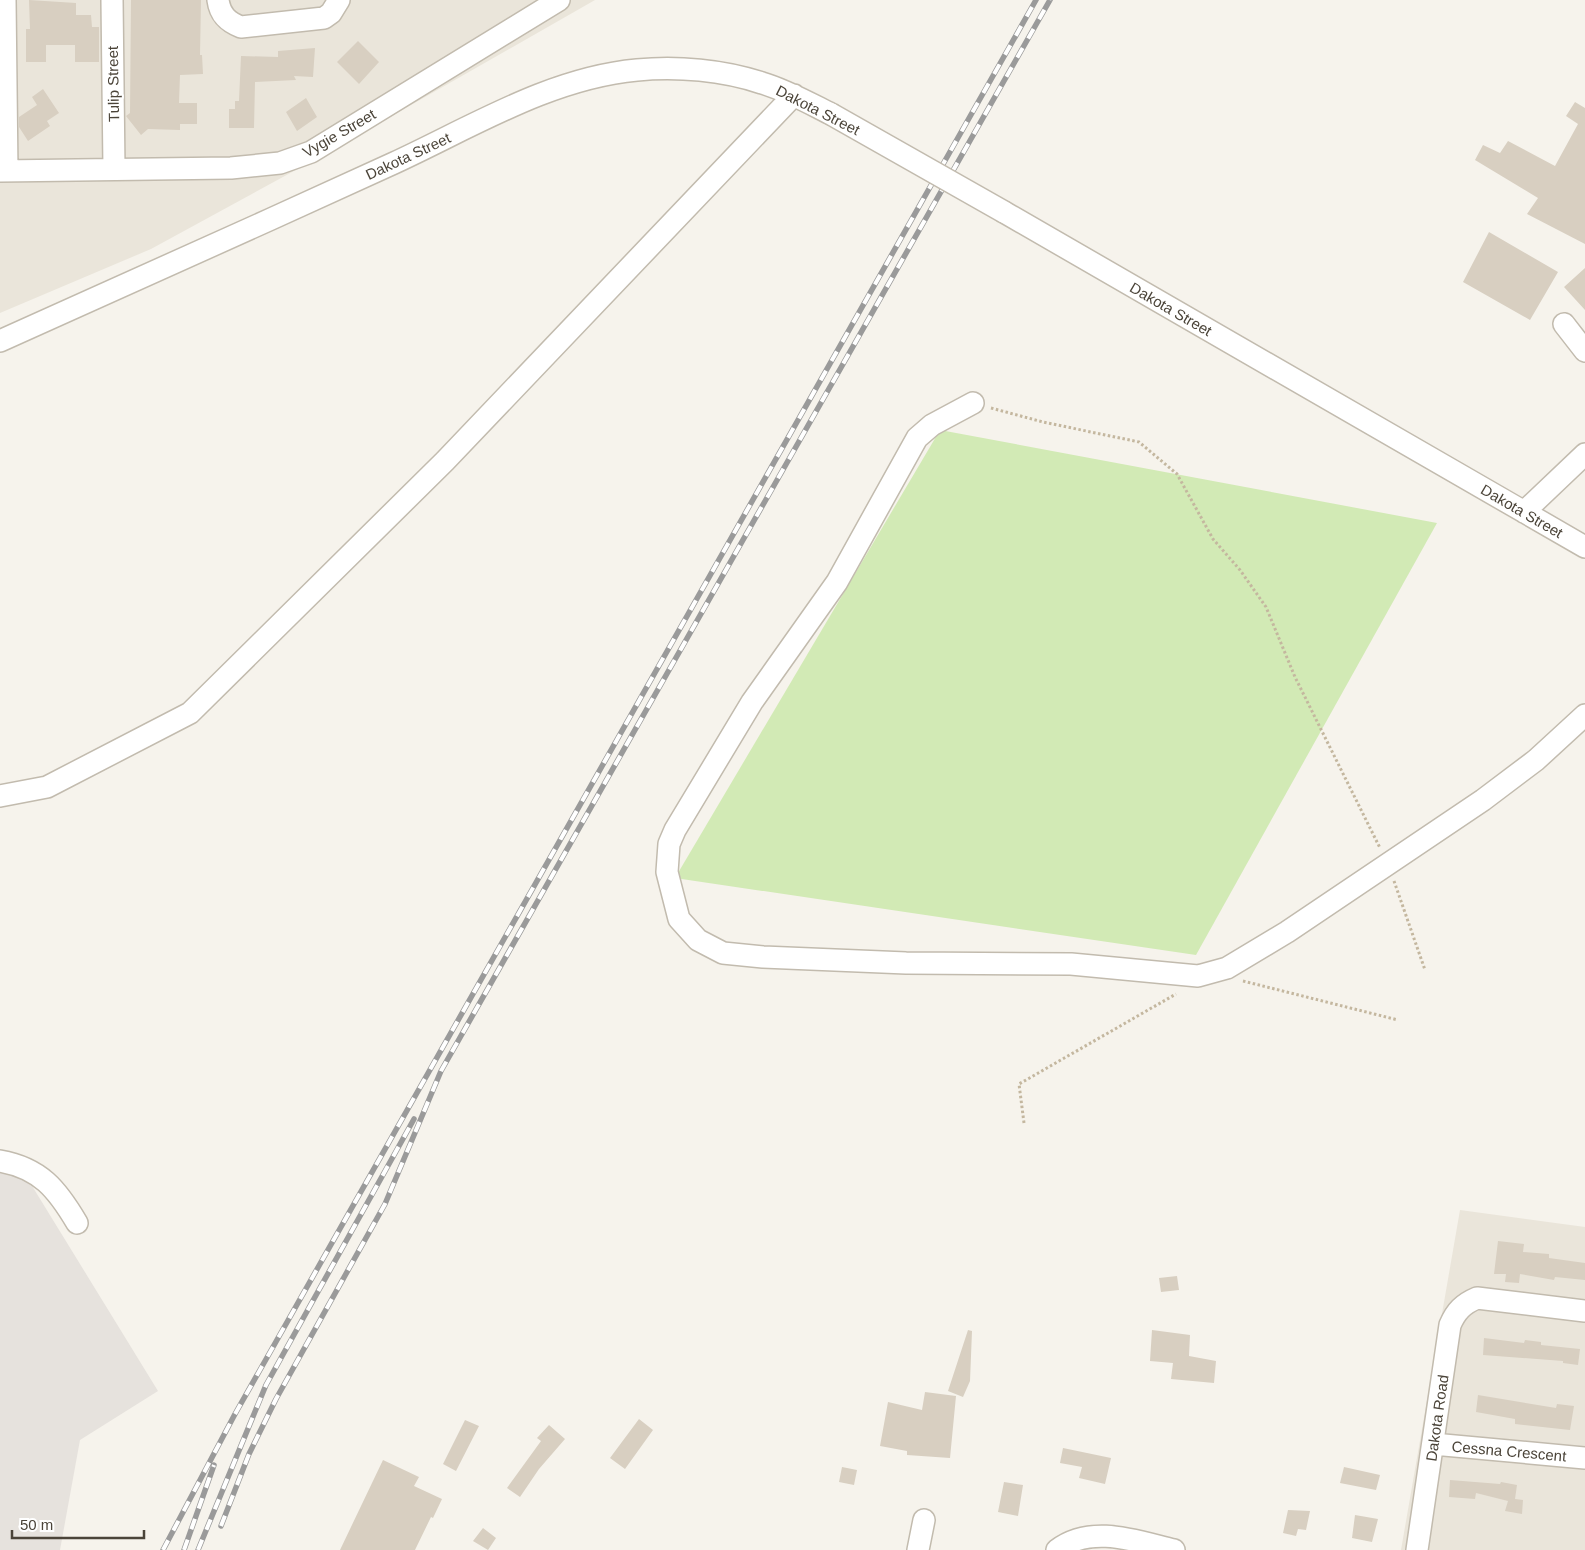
<svg xmlns="http://www.w3.org/2000/svg" width="1585" height="1550" viewBox="0 0 1585 1550" font-family="Arial,sans-serif">
	<rect width="100%" height="100%" fill="#f6f3ec"/>
	<path fill="#eae5da" d="M 0,0 L 595,0 L 327,153 L 151,249 L 0,313 Z
		M 1460,1210 L 1585,1227 L 1585,1550 L 1401,1550 Z"/>
	<path fill="#e6e2dd" d="M 0,1165 L 21,1168 L 158,1391 L 80,1440 L 60,1550 L 0,1550 Z"/>
	<path fill="#d2eab5" d="M 940,430 L 1437,523 L 1196,955 L 675,878 Z"/>
	<path fill="#d8cfc1" d="M 29,0 L 76,3 L 76,15 L 91,15 L 92,27 L 99,27 L 99,62 L 75,62 L 75,45 L 46,45 L 46,62 L 26,62 L 26,29 L 30,29 Z
		M 131,0 L 201,0 L 200,55 L 202,55 L 203,74 L 180,75 L 179,103 L 197,103 L 197,124 L 180,124 L 180,130 L 148,129 L 141,135 L 126,116 L 130,113 Z
		M 358,41 L 379,62 L 359,84 L 337,62 Z
		M 315,48 L 313,77 L 294,76 L 296,80 L 255,82 L 254,128 L 229,128 L 229,109 L 235,109 L 235,101 L 239,101 L 241,56 L 278,57 L 278,51 Z
		M 43,89 L 59,113 L 47,121 L 50,126 L 28,141 L 19,127 L 19,117 L 37,105 L 32,97 Z
		M 306,98 L 317,117 L 297,131 L 286,112 Z
		M 1575,102 L 1585,108 L 1585,244 L 1527,214 L 1538,198 L 1475,160 L 1483,145 L 1500,153 L 1508,141 L 1555,166 L 1578,124 L 1566,116 Z
		M 1489,232 L 1558,272 L 1530,320 L 1463,282 Z
		M 1585,268 L 1585,310 L 1564,287 Z
		M 1498,1241 L 1524,1244 L 1523,1252 L 1549,1254 L 1549,1258 L 1585,1263 L 1585,1280 L 1555,1277 L 1554,1280 L 1520,1274 L 1519,1283 L 1505,1282 L 1506,1274 L 1494,1274 Z
		M 1177,1276 L 1179,1290 L 1161,1292 L 1159,1278 Z
		M 968,1330 L 972,1331 L 970,1381 L 963,1397 L 948,1391 Z
		M 1152,1330 L 1190,1335 L 1189,1356 L 1216,1361 L 1214,1383 L 1171,1379 L 1173,1363 L 1150,1361 Z
		M 1484,1338 L 1524,1343 L 1525,1340 L 1541,1342 L 1541,1345 L 1580,1349 L 1578,1365 L 1563,1363 L 1563,1361 L 1483,1355 Z
		M 925,1392 L 956,1396 L 950,1458 L 907,1455 L 907,1451 L 880,1446 L 888,1402 L 922,1410 Z
		M 1478,1395 L 1556,1408 L 1557,1404 L 1574,1406 L 1570,1430 L 1515,1424 L 1515,1419 L 1476,1412 Z
		M 639,1419 L 653,1430 L 625,1469 L 610,1458 Z
		M 465,1420 L 479,1426 L 456,1471 L 443,1464 Z
		M 549,1425 L 565,1439 L 539,1469 L 520,1497 L 507,1488 L 541,1441 L 537,1438 Z
		M 1063,1448 L 1111,1458 L 1105,1484 L 1079,1478 L 1082,1467 L 1060,1463 Z
		M 383,1460 L 419,1477 L 414,1486 L 442,1499 L 433,1518 L 431,1517 L 415,1550 L 340,1550 Z
		M 842,1467 L 857,1470 L 854,1485 L 839,1482 Z
		M 1344,1467 L 1380,1475 L 1376,1490 L 1340,1483 Z
		M 1450,1480 L 1500,1484 L 1501,1482 L 1517,1485 L 1515,1499 L 1523,1500 L 1522,1514 L 1505,1511 L 1508,1501 L 1476,1493 L 1475,1499 L 1449,1497 Z
		M 1004,1482 L 1023,1485 L 1018,1516 L 998,1512 Z
		M 1288,1510 L 1310,1511 L 1306,1530 L 1298,1529 L 1296,1536 L 1283,1533 Z
		M 1355,1515 L 1378,1519 L 1372,1542 L 1352,1538 Z
		M 483,1528 L 496,1538 L 488,1550 L 473,1541 Z"/>
	<g fill="none" stroke-linecap="round" stroke-linejoin="round">
		<defs>
			<path id="minor" d="M 5,0 L 7,171
				M 112,0 L 114,169
				M 218,0 C 220,15 228,22 241,27 L 324,18 L 331,13 L 339,0
				M 0,171 L 231,168 L 280,163 L 311,152 L 559,0
				M 1004,212 L 1585,547
				M 1564,324 L 1585,351
				M 0,341 C 132,282 263,223 394,163 C 472,127 550,78 637,70 C 677,66 723,70 762,83 C 786,90 809,103 831,114
				M 973,403 L 932,425 L 917,438 L 837,582 L 752,702 L 675,830 L 669,844 L 667,872 L 679,919 L 698,940 L 723,953 L 763,957 L 906,963 L 1071,964 L 1198,976 L 1227,968 L 1287,932 L 1388,864 L 1483,800 L 1536,760 L 1585,715
				M 1524,512 L 1585,454
				M 0,796 L 47,787 L 190,713 L 445,461 L 794,95
				M 0,1161 C 40,1168 57,1189 77,1223
				M 1433,1444 L 1585,1458
				M 918,1550 L 924,1520
				M 1057,1550 C 1091,1524 1136,1541 1174,1550
				M 1417,1550 L 1450,1325 C 1456,1311 1463,1304 1477,1298 L 1585,1311"/>
		</defs>
		<use href="#minor" stroke="#c2bbae" stroke-width="24"/>
		<path stroke="#c4b79f" stroke-width="3" stroke-dasharray="2.5 2.5" stroke-linecap="butt" d="M 991,408 L 1043,422 L 1139,442 L 1177,474 L 1213,539 L 1240,570 L 1266,607 L 1295,677 L 1380,848
			M 1394,881 L 1425,970
			M 1243,981 L 1398,1020
			M 1024,1123 L 1019,1084 L 1176,994"/>
		<use href="#minor" stroke="#fff" stroke-width="21"/>
		<defs>
			<path id="rail" d="M 221,1526 L 249,1454 L 276,1399 L 385,1204 L 441,1071 L 1050,0
				M 163,1550 L 235,1414 L 1036,0
				M 184,1550 L 214,1465
				M 198,1550 L 266,1385 L 414,1119"/>
		</defs>
		<use href="#rail" stroke="#9a9a9a" stroke-width="5.5"/>
		<use href="#rail" stroke="#fff" stroke-width="4" stroke-dasharray="11" stroke-linecap="butt"/>
		<defs>
			<path id="minor-bridge" d="M 831,114 L 1004,212"/>
		</defs>
		<use href="#minor-bridge" stroke="#c2bbae" stroke-width="24" stroke-linecap="butt"/>
		<use href="#minor-bridge" stroke="#fff" stroke-width="21"/>
	</g>
	<g text-anchor="middle" dominant-baseline="central" stroke-width="4" stroke-linejoin="round" paint-order="stroke">
		<g font-size="15" fill="#4b4439" stroke="#fff">
			<text transform="translate(113 84) rotate(-91)">Tulip Street</text>
			<text transform="translate(818 110) rotate(27)">Dakota Street</text>
			<text transform="translate(339 133) rotate(-30)">Vygie Street</text>
			<text transform="translate(408 156) rotate(-25)">Dakota Street</text>
			<text transform="translate(1171 309) rotate(30)">Dakota Street</text>
			<text transform="translate(1522 511) rotate(30)">Dakota Street</text>
			<text transform="translate(1437 1418) rotate(-82)">Dakota Road</text>
			<text transform="translate(1509 1451) rotate(5)">Cessna Crescent</text>
		</g>
	</g>
	<path d="M12 1530v8h132v-8" fill="none" stroke="#4b4439" stroke-width="2.5"/>
	<text x="20" y="1530" font-size="15" fill="#4b4439" stroke="#ffffff" stroke-width="4" paint-order="stroke">50 m</text>
</svg>
